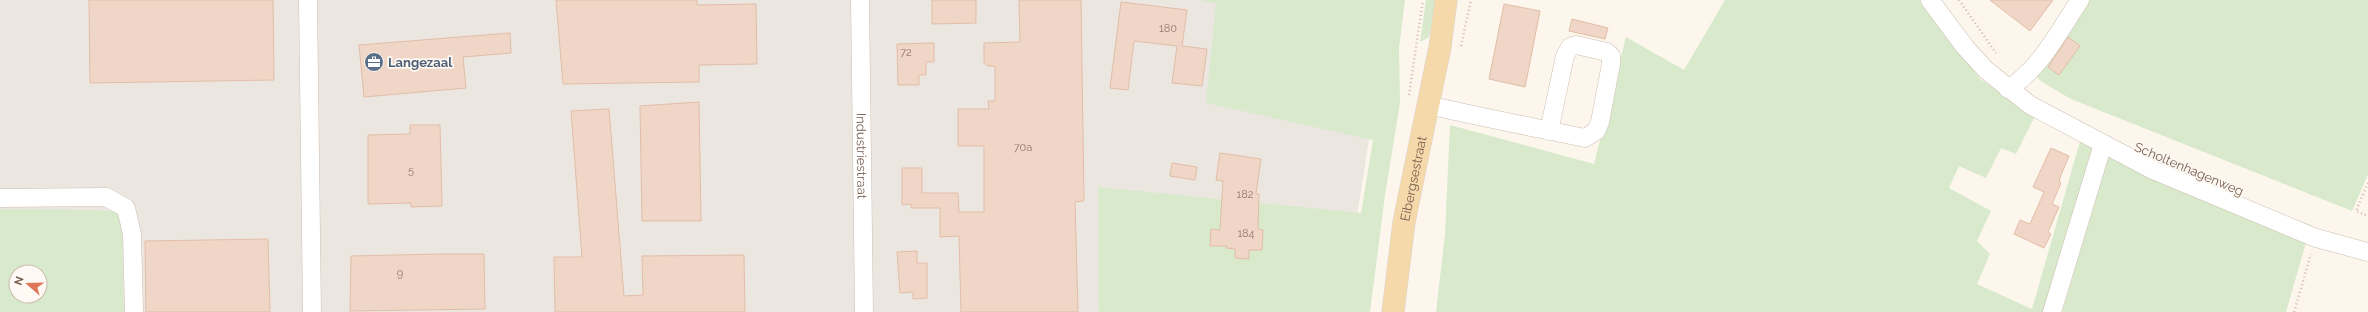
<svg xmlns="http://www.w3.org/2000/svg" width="2368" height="312" viewBox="0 0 2368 312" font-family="Raleway,sans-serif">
	<rect width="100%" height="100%" fill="#fcf6ed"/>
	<path fill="#ece6e1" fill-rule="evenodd" d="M 0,0 L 1272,0 L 1386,31 L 1342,312 L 0,312 ZM 16,272 L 40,272 L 40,296 L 16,296 Z"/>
	<path fill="#d8eacb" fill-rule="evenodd" d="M 1201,0 L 1405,0 L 1399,48 L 1400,103 L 1385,195 L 1370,312 L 1099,312 L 1098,187 L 1361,213 L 1373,140 L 1206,103 L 1216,4 Z
		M 1426,0 L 1437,0 L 1429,37 L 1420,42 Z
		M 1725,0 L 1920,0 L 1980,79 L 2035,116 L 2016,154 L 2001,148 L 1986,178 L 1959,166 L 1949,188 L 1991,211 L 1977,241 L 1990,254 L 1977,284 L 2032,309 L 2081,138 L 2094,146 L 2047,312 L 1436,312 L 1445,234 L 1450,125 L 1594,164 L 1626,37 L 1684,70 Z
		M 2088,0 L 2368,0 L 2368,174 L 2352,211 L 2071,99 L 2042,82 L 2033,73 Z
		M 2109,155 L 2311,225 L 2286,312 L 2062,312 Z
		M 0,209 L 98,210 L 119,212 L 122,230 L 124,312 L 0,312 ZM 16,272 L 40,272 L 40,296 L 16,296 Z"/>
	<path fill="#f0d6c6" stroke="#e2bda7" d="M 89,0 L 273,0 L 274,80 L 90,83 Z
		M 556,0 L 697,0 L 697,5 L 756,4 L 757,64 L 699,65 L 699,82 L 563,84 Z
		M 932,0 L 976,0 L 976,23 L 932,24 Z
		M 1019,0 L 1081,0 L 1084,201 L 1075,202 L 1078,312 L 961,312 L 959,236 L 940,237 L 940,208 L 911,208 L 911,204 L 902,205 L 902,168 L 922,168 L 922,193 L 958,193 L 959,212 L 984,212 L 984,146 L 958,146 L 958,109 L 989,109 L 988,101 L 995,101 L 995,66 L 988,66 L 984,63 L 984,43 L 1020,42 Z
		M 1990,0 L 2053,0 L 2030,31 Z
		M 1121,2 L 1187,10 L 1182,46 L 1207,49 L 1202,86 L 1172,83 L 1177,46 L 1134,41 L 1128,90 L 1110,88 Z
		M 1504,4 L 1540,11 L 1525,87 L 1489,79 Z
		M 1572,19 L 1608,28 L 1605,39 L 1569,31 Z
		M 510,33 L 511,53 L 463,57 L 466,88 L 364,97 L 359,45 Z
		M 2068,37 L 2080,46 L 2059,75 L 2048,67 Z
		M 934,43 L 934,62 L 926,62 L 926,75 L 919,75 L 919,85 L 898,85 L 897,44 Z
		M 699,102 L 701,221 L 642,221 L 640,106 Z
		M 609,109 L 624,296 L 643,295 L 642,256 L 744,255 L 745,312 L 555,312 L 554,257 L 582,257 L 571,111 Z
		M 410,125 L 440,125 L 442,206 L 411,207 L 411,203 L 368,204 L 368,135 L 410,134 Z
		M 2051,148 L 2069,156 L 2061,175 L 2059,182 L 2061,183 L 2052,204 L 2059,207 L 2048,232 L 2051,234 L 2044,248 L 2014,234 L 2020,220 L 2030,224 L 2044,192 L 2033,187 Z
		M 1220,153 L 1261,159 L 1256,194 L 1259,194 L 1258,229 L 1263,230 L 1262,250 L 1249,250 L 1249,259 L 1235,258 L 1235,249 L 1226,248 L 1227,246 L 1210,246 L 1211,229 L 1220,230 L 1223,181 L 1216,180 Z
		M 1172,163 L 1197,167 L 1195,180 L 1170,176 Z
		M 268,239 L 270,312 L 146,312 L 145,241 Z
		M 917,251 L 917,263 L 927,263 L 927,298 L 913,299 L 913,292 L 900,293 L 897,252 Z
		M 440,254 L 484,254 L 485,309 L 350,311 L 351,256 Z"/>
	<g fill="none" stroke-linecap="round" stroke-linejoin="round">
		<defs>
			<g id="minor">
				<path d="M 308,0 L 312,312"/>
				<path id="s1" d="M 860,0 L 864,312"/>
				<path d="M 1930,0 L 1965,47 L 1986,70 L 2030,105 L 2153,170 L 2316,238 L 2368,252"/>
				<path d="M 2008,89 C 2040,69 2059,31 2080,0"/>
				<path d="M 1428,105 C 1480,117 1532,127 1585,138 L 1596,131 L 1600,122 L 1611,64 L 1611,56 L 1607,52 L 1576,45 L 1570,47 L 1565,56 L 1549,131"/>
				<path d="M 0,198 L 106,197 L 126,208 L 132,234 L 134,312"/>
				<path d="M 2052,312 L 2103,144"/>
			</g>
			<g id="major">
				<path id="s2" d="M 1393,312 L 1404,222 L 1440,47 L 1446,0"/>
			</g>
		</defs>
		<use href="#minor" stroke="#cebeb2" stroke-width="19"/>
		<use href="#major" stroke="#d9d2ce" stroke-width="23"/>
		<path stroke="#d6b9a8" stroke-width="2.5" stroke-dasharray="1 3" stroke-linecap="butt" d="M 1959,0 L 1996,53
			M 1461,46 L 1471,0
			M 1409,95 L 1423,0
			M 2368,183 L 2356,211 L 2368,216
			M 2294,312 L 2311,254"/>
		<use href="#minor" stroke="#fff" stroke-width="18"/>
		<use href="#major" stroke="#f6d9aa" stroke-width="22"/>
	</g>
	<defs>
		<symbol id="office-disc" viewBox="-11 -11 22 22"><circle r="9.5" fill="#5c6f8a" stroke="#fefaf3"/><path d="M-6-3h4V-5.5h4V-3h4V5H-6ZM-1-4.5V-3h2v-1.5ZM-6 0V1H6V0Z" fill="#fff"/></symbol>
	</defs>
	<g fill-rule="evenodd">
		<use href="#office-disc" x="363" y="51" width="22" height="22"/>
	</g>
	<g text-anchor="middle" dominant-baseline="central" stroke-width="3.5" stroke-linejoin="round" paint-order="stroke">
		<g font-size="11" fill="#957b6e">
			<text x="1168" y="28">180</text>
			<text x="906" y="52">72</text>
			<text x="1023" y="147">70a</text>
			<text x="411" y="170">5</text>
			<text x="1245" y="194">182</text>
			<text x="1246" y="233">184</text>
			<text x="400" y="273">9</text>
		</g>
		<g font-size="13" font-weight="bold" fill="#4e5e75" stroke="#fefaf3" text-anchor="start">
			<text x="388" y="62">Langezaal</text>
		</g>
		<g font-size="13" fill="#775d50" stroke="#fefaf3">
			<text stroke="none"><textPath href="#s1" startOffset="156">Industriestraat</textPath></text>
			<text transform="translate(2189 169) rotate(23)">Scholtenhagenweg</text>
			<text stroke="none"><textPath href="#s2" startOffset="135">Eibergsestraat</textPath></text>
		</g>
	</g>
	<g transform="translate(28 284) rotate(290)"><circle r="19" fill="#fefaf3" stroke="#c8bbb2"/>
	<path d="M0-3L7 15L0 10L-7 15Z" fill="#de765a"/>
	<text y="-6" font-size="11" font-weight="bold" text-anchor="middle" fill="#775d50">N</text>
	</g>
</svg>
